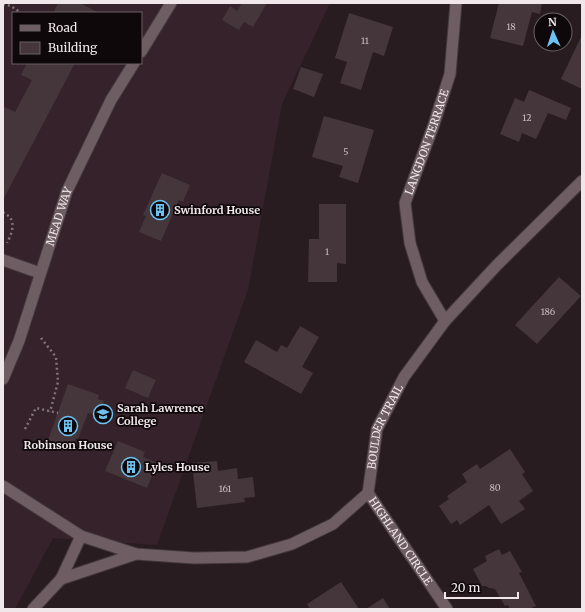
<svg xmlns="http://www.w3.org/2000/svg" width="585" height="612" viewBox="0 0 585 612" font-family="Merriweather,serif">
	<rect width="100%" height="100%" fill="#291c21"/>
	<path fill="#36222a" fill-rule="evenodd" d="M 3,3 L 330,3 L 282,104 L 248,290 L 157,545 L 53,538 L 15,609 L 3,609 ZM 13,13 L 141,13 L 141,63 L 13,63 Z"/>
	<path fill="#45363b" d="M 58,3 L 80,3 L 99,13 L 53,13 Z
		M 242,3 L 267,3 L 253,27 L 244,22 L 239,30 L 222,20 L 230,6 L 237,11 Z
		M 499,3 L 542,3 L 540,14 L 532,12 L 523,46 L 490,38 Z
		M 349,13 L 393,27 L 384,56 L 373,52 L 361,90 L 340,83 L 347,62 L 335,58 Z
		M 581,37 L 582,38 L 582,89 L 561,79 Z
		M 27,63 L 75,63 L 3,200 L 3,110 L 5,107 L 15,112 L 32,80 L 21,75 Z
		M 301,67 L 323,74 L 314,97 L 293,89 Z
		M 529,90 L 571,108 L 566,120 L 548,113 L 536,139 L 522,133 L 519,142 L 500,134 L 515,98 L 524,102 Z
		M 324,116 L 374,130 L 358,183 L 339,177 L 343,166 L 312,157 Z
		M 162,173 L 190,185 L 183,202 L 179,200 L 161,241 L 139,232 L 146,216 L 143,215 Z
		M 319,204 L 346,204 L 346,264 L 337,263 L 337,282 L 308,282 L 309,239 L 319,239 Z
		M 559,277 L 581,296 L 537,344 L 515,325 Z
		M 300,326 L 319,337 L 302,367 L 313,373 L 301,394 L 244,362 L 256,340 L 277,352 L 281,345 L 287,348 Z
		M 133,370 L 156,380 L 148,398 L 125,388 Z
		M 68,384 L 99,395 L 98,399 L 104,401 L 100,410 L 95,408 L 92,414 L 88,413 L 78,439 L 76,438 L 72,448 L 48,440 Z
		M 118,441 L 145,452 L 143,457 L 157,463 L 147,488 L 105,471 Z
		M 510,449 L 525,472 L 522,474 L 533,491 L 519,501 L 525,509 L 501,524 L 489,505 L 460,525 L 457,520 L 451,524 L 439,506 L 449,499 L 447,496 L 467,482 L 462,474 L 477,464 L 480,469 Z
		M 217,461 L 218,471 L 237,468 L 238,479 L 253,477 L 255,497 L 244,498 L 245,502 L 197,508 L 192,463 Z
		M 499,549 L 502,555 L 510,551 L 522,572 L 519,573 L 536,606 L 529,609 L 510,609 L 508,605 L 505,606 L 495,589 L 489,588 L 486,586 L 482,586 L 473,569 L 487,561 L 485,556 Z
		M 341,582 L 359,609 L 310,609 L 307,604 Z
		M 383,598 L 390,609 L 366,609 Z"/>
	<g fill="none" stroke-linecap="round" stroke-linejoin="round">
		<defs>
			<path id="service" d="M 3,260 L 40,273"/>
			<g id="minor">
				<path d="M 141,52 L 171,3"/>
				<path id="s1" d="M 445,321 L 422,282 L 410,243 L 405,203 L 434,124 L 450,74 L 456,3"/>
				<path id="s2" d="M 3,379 L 19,341 L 67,191 L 111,100 L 134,63"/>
				<path id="s3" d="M 3,486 L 81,536 L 136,554 L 194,558 L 247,557 L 292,544 L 333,524 L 368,493 L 377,429 L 404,377 L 445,321 L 497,265 L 582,181"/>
				<path id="s4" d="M 368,493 L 447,609"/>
				<path d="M 61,579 L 136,554"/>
				<path d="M 33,609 L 61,579 L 81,536"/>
			</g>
		</defs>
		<use href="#service" stroke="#42383b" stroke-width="13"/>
		<use href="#minor" stroke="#42383b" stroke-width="13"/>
		<path stroke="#807579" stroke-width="2.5" stroke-dasharray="2 3" stroke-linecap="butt" d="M 3,4 L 11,6 L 21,13
			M 3,212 C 5,214 7,215 9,216 C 16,224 11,235 7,243
			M 41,338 L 56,357 L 58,382 L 50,412
			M 25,429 L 36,408 L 58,413"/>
		<use href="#service" stroke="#6e5e64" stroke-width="11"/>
		<use href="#minor" stroke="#6e5e64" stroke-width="11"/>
	</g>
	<defs>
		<symbol id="building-ring" viewBox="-11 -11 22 22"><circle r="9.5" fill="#0e080a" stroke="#6cc3f2" stroke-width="1.5"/><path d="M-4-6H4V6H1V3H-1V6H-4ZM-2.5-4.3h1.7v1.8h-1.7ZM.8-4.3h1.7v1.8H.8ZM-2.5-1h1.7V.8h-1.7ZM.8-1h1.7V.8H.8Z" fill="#6cc3f2"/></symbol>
		<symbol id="university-ring" viewBox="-11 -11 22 22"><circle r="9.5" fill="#0e080a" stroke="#6cc3f2" stroke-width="1.5"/><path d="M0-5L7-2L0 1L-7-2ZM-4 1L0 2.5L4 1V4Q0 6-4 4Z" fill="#6cc3f2"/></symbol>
	</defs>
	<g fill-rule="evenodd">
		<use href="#building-ring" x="149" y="199" width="22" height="22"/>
		<use href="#university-ring" x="92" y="403" width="22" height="22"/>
		<use href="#building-ring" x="57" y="415" width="22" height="22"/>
		<use href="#building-ring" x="120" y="456" width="22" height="22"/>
	</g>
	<g text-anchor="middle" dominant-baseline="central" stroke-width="3.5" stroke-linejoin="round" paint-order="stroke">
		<g font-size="9" fill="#c5bbbe">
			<text x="511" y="26">18</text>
			<text x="365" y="40">11</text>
			<text x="527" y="117">12</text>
			<text x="346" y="151">5</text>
			<text x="327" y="251">1</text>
			<text x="548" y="311">186</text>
			<text x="495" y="487">80</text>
			<text x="225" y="488">161</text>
		</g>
		<g font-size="11" fill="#f0e7ea" stroke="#0e080a">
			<text stroke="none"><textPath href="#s1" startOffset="191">LANGDON TERRACE</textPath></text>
			<text stroke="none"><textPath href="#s2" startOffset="172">MEAD WAY</textPath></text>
			<text stroke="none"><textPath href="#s3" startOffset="470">BOULDER TRAIL</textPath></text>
			<text stroke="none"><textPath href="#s4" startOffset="58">HIGHLAND CIRCLE</textPath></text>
		</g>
		<g font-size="11" font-weight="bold" fill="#f0e7ea" stroke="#0e080a" text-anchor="start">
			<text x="174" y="210">Swinford House</text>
			<text x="117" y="408">Sarah Lawrence<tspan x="117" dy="13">College</tspan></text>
			<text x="68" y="445" text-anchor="middle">Robinson House</text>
			<text x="145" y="467">Lyles House</text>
		</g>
	</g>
	<rect width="585" height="612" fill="none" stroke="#f0e7ea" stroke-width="8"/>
	<rect x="12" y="12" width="130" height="52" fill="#0e080a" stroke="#686164"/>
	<rect x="20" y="25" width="20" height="6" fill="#6e5e64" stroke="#686164"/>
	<text x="48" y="32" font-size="12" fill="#f0e7ea">Road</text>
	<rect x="20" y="42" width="20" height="12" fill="#45363b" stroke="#686164"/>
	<text x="48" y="52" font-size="12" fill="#f0e7ea">Building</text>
	<g transform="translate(553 32) rotate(357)"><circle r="19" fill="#0e080a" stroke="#686164"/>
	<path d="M0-3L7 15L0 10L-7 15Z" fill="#6cc3f2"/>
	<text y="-6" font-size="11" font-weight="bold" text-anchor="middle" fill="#f0e7ea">N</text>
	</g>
	<path d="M445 592v6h73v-6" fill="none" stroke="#f0e7ea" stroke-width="2"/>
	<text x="451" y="592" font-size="12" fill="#f0e7ea" stroke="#0e080a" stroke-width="3" paint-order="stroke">20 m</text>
</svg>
